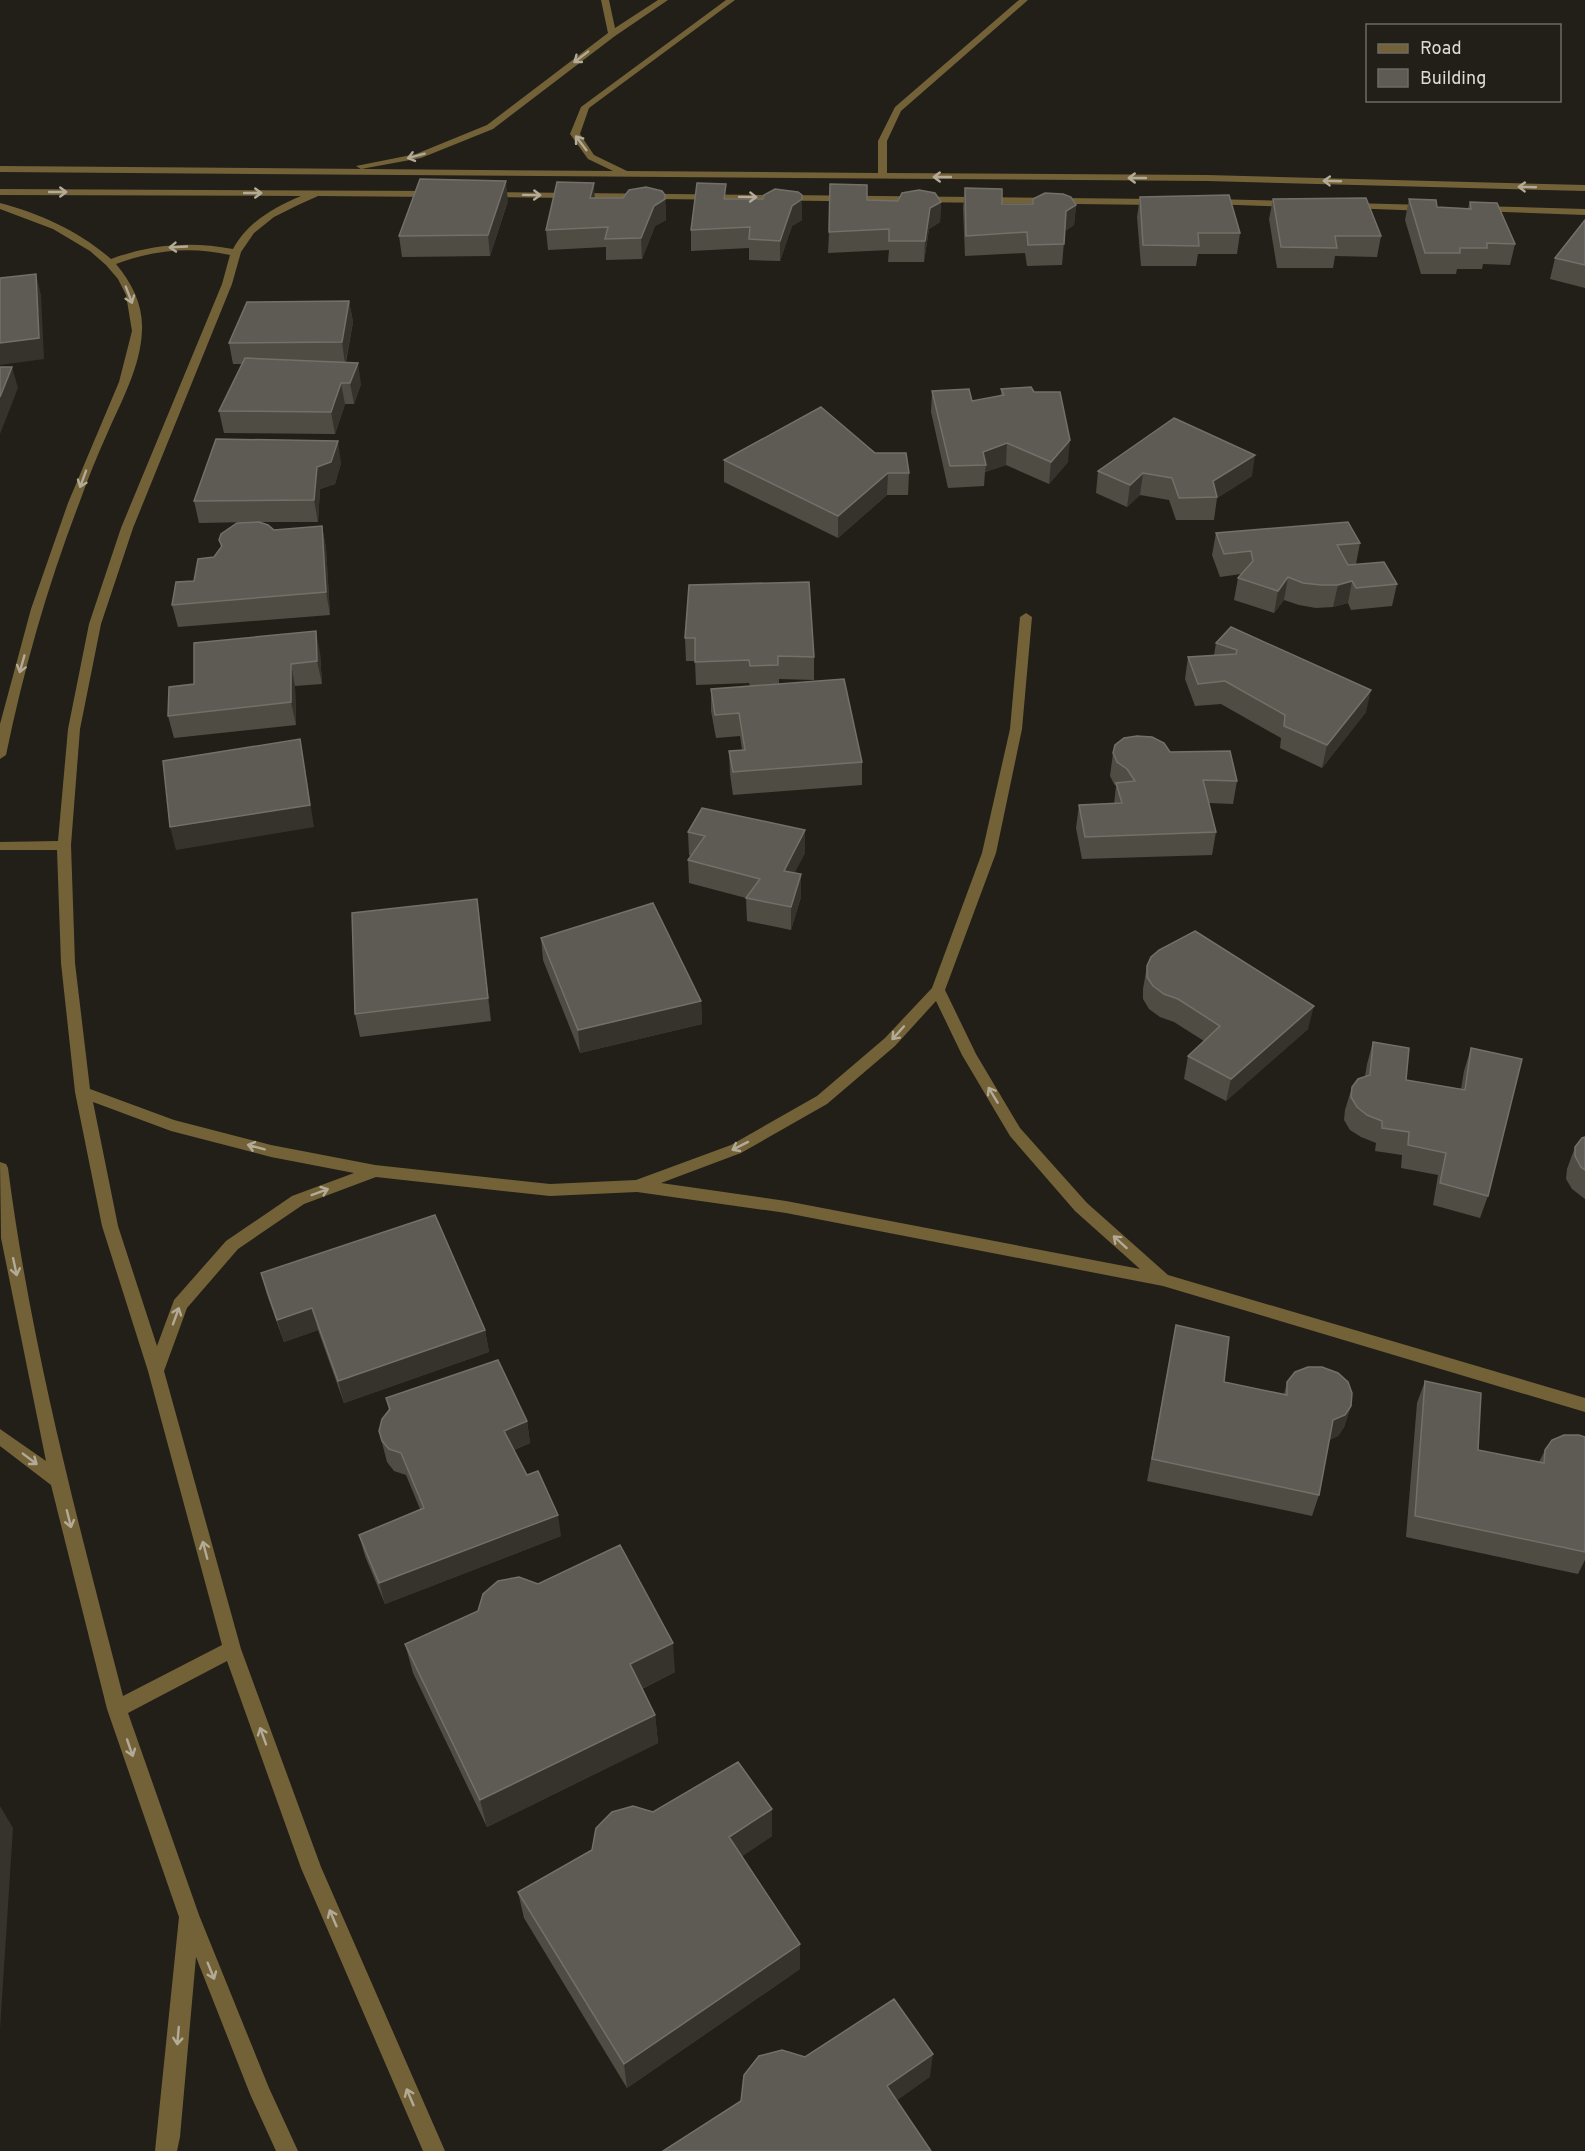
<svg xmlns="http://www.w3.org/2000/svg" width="1585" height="2151" viewBox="0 0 1585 2151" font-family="Overpass,sans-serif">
	<rect width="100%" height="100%" fill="#221f19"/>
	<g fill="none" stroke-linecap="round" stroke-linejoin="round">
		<path fill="#736238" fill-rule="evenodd" d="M 601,0 L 609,0 L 615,28 L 658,0 L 668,0 L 615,36 L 493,129 L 421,158 L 361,169 L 356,166 L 416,154 L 487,125 L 608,33 Z
			M 726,0 L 735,0 L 589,108 L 580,134 L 594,155 L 627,171 L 878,173 L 878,141 L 895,107 L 1019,0 L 1028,0 L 901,111 L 887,141 L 887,173 L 1207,175 L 1585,185 L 1585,191 L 1207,181 L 0,172 L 0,166 L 613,171 L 588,159 L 570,134 L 581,107 Z
			M 0,189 L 435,191 L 440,194 L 435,197 L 318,196 L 298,205 L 274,217 L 254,233 L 241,252 L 232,284 L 133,528 L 101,624 L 80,729 L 71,845 L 75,963 L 90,1089 L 174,1120 L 271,1145 L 375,1165 L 550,1184 L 636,1180 L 731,1145 L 817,1096 L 885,1038 L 932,988 L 982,853 L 1010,729 L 1020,617 L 1026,613 L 1032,617 L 1022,729 L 996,853 L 945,990 L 976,1054 L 1020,1128 L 1087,1203 L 1168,1275 L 1585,1398 L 1585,1412 L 1163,1286 L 786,1213 L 637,1192 L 550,1196 L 376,1177 L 304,1204 L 238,1249 L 187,1308 L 164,1371 L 241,1649 L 321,1867 L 445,2151 L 423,2151 L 301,1868 L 227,1661 L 128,1713 L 199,1915 L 269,2088 L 298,2151 L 276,2151 L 250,2094 L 196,1957 L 180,2137 L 177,2151 L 155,2151 L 179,1917 L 107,1709 L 51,1485 L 0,1446 L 0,1429 L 46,1461 L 1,1238 L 0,1162 L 6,1164 L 8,1168 C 31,1347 78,1522 123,1696 L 222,1645 L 148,1371 L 102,1226 L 75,1092 L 61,963 L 57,850 L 0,850 L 0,842 L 58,841 L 68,729 L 89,624 L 121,528 L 222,284 L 230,255 C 191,246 153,250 116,264 C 132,283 143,305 142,330 C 141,366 121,402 107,434 C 97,456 88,478 80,501 C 48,584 24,668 6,755 L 0,759 L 0,724 L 31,609 L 68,503 L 119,382 L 132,331 L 126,295 L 118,279 L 106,265 L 90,251 L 53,229 L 0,209 L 0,203 C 41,214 79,231 111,259 C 151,244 191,241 233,249 C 248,222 273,208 301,196 L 0,195 ZM 936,1001 L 962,1055 L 1010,1136 L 1075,1211 L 1140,1269 L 786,1201 L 661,1183 L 741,1153 L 827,1104 L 895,1046 ZM 93,1102 L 171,1131 L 271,1157 L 354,1173 L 292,1196 L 226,1241 L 174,1300 L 157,1346 L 118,1226 Z
			M 489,192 L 1158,199 L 1163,202 L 1158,205 L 486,197 L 484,195 Z
			M 1212,199 L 1293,201 L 1298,204 L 1293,207 L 1209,204 L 1209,200 Z
			M 1350,203 L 1428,205 L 1433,208 L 1428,211 L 1347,208 L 1345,206 Z
			M 1479,206 L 1585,209 L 1585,215 L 1476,211 L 1474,209 Z"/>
	</g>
	<path fill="#4f4c44" d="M 965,188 L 1002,204 L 1076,205 L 1074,225 L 1065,231 L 1062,265 L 1027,266 L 1025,253 L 965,256 L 963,208 Z
		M 665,195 L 666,220 L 655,226 L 642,259 L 606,260 L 606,247 L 548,250 L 546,230 L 595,198 L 623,198 Z
		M 1140,197 L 1240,233 L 1237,254 L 1198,254 L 1196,266 L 1141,266 L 1137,217 Z
		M 726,199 L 802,220 L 792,226 L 780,261 L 749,260 L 749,248 L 691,251 L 691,230 Z
		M 1273,199 L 1381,236 L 1377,257 L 1335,256 L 1333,268 L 1277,268 L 1269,219 Z
		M 1409,199 L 1437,207 L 1468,208 L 1470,202 L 1515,244 L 1510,265 L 1483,264 L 1482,269 L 1457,269 L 1456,274 L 1421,274 L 1405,220 Z
		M 867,200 L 941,202 L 940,222 L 929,229 L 924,262 L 888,262 L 889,250 L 828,253 L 829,232 Z
		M 508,201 L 490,256 L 402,257 L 399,236 Z
		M 1585,220 L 1585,288 L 1550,279 L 1555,258 Z
		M 349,301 L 353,322 L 346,362 L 361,384 L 354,404 L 345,404 L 335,434 L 224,433 L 219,411 L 242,364 L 233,364 L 229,343 Z
		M 1001,389 L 1068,462 L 1049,484 L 1006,465 L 985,472 L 984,486 L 948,488 L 931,412 L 932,391 L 972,401 L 1001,396 Z
		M 875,453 L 909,473 L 908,495 L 887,495 L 838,538 L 724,482 L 724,460 Z
		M 341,463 L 335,484 L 320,489 L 318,522 L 261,522 L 274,530 L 322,526 L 326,548 L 330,615 L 178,627 L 172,605 L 214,557 L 221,547 L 219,540 L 251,522 L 199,523 L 194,501 Z
		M 1098,471 L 1252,476 L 1217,498 L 1214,520 L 1176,520 L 1169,500 L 1140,495 L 1127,507 L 1096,493 Z
		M 1216,533 L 1360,543 L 1356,564 L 1397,584 L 1392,606 L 1351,610 L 1348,603 L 1333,607 L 1316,608 L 1299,605 L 1284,600 L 1274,613 L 1234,600 L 1238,578 L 1241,574 L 1220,577 L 1212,555 Z
		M 689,585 L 814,657 L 814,680 L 779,679 L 779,684 L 862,762 L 862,785 L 733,795 L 730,774 L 729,751 L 742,750 L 740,736 L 716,738 L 711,711 L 711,689 L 750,686 L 749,683 L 696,685 L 695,661 L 686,661 L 685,638 Z
		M 1231,627 L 1366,712 L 1322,768 L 1280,748 L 1281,738 L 1221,704 L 1195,706 L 1185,679 L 1188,657 L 1214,655 L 1216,643 Z
		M 320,653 L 322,684 L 295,686 L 296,725 L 174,738 L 168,716 L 194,684 Z
		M 1170,752 L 1237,781 L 1233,804 L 1209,803 L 1216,832 L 1212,855 L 1082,859 L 1076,828 L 1079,805 L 1114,804 L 1116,786 L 1114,784 L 1110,776 L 1113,753 Z
		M 805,830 L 805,853 L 794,873 L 801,874 L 801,897 L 791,930 L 747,921 L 746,898 L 689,883 L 688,860 L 691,856 L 689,855 L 688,832 Z
		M 480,922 L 491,1021 L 360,1037 L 355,1014 Z
		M 541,938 L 701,1001 L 702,1024 L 580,1053 L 543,960 Z
		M 1147,966 L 1308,1029 L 1226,1101 L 1184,1079 L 1188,1056 L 1204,1041 L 1174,1022 L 1160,1017 L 1149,1009 L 1143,999 L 1143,989 Z
		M 1373,1042 L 1406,1080 L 1461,1089 L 1464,1071 L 1471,1048 L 1488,1196 L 1480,1218 L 1433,1205 L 1438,1175 L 1401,1168 L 1402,1155 L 1375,1151 L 1376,1143 L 1361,1137 L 1350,1130 L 1344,1120 L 1345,1110 L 1352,1087 L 1365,1076 L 1367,1064 Z
		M 1585,1137 L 1585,1199 L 1572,1189 L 1566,1179 L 1567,1169 L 1575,1147 Z
		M 261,1273 L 485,1330 L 489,1352 L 344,1403 L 318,1330 L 284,1342 L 267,1295 Z
		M 1176,1325 L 1224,1382 L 1284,1394 L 1287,1382 L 1351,1406 L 1344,1427 L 1338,1436 L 1329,1440 L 1319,1495 L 1312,1516 L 1147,1481 Z
		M 1425,1381 L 1478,1450 L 1539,1462 L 1545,1450 L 1585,1437 L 1585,1560 L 1578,1574 L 1406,1537 L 1417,1403 Z
		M 386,1398 L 527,1421 L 530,1443 L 514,1450 L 527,1475 L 561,1536 L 385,1604 L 365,1556 L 359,1535 L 420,1509 L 406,1475 L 394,1471 L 387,1462 L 379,1431 L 389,1411 Z
		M 405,1644 L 675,1672 L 642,1689 L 655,1715 L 658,1743 L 487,1827 L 413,1673 Z
		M 772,1809 L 772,1836 L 742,1856 L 800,1969 L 627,2088 L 524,1918 L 518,1892 L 592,1850 L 653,1812 Z"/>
	<path fill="#36332c" d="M 506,181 L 508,201 L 490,256 L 488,235 Z
		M 594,183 L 595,203 L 590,198 Z
		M 665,195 L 666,220 L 655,226 L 642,259 L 641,238 L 654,206 Z
		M 802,199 L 802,220 L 792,226 L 780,261 L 780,241 L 792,206 Z
		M 941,202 L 940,222 L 929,229 L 924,262 L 925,241 L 930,208 Z
		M 1076,205 L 1074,225 L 1064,232 L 1066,211 Z
		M 36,274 L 41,295 L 44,359 L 0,365 L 0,343 Z
		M 349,301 L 353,322 L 345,364 L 342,342 Z
		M 358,363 L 361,384 L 354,404 L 350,383 Z
		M 12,367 L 18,388 L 0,434 L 0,397 Z
		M 341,383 L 345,404 L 335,434 L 331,412 Z
		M 1070,440 L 1068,462 L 1049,484 L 1051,462 Z
		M 338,441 L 341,463 L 335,484 L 320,489 L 318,522 L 314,500 L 317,467 Z
		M 1007,443 L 1006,465 L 985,472 L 986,465 L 983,452 Z
		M 1255,455 L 1252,476 L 1217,498 L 1213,481 Z
		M 888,473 L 887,495 L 838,538 L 838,516 Z
		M 1143,473 L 1140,495 L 1127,507 L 1130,485 Z
		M 322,526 L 326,548 L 330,615 L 326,592 Z
		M 1288,577 L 1284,600 L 1274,613 L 1278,591 Z
		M 1352,581 L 1348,603 L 1333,607 L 1338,585 Z
		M 316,631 L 320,653 L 322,684 L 317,661 Z
		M 291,664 L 295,686 L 296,725 L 291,702 Z
		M 1371,690 L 1366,712 L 1322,768 L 1327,745 Z
		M 300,739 L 304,762 L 314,827 L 176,850 L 170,827 Z
		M 805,830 L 805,853 L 784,894 L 784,871 Z
		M 801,874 L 801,897 L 791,930 L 791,907 Z
		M 477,899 L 480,922 L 491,1021 L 488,998 Z
		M 701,1001 L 702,1024 L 580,1053 L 578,1030 Z
		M 1314,1006 L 1308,1029 L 1226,1101 L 1231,1079 Z
		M 312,1308 L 318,1330 L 284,1342 L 277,1320 Z
		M 485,1330 L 489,1352 L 344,1403 L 338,1381 Z
		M 1351,1406 L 1344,1427 L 1338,1436 L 1326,1442 L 1333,1420 Z
		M 527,1421 L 530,1443 L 508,1452 L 504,1431 Z
		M 558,1515 L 561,1536 L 385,1604 L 379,1583 Z
		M 673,1643 L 675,1672 L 633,1693 L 630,1664 Z
		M 655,1715 L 658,1743 L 487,1827 L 480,1800 Z
		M 0,1806 L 13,1828 L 0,2029 Z
		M 772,1809 L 772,1836 L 731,1864 L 729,1837 Z
		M 800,1944 L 800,1969 L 627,2088 L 624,2064 Z
		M 933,2054 L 930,2077 L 885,2109 L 887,2086 Z"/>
	<path fill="#5e5b54" stroke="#727068" stroke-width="1.5" d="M 420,179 L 506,181 L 488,235 L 399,236 Z
		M 557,182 L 594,183 L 590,198 L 623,198 L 629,190 L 646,187 L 662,191 L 665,195 L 665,199 L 654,206 L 641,238 L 605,239 L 608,227 L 546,230 Z
		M 697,183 L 726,184 L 724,199 L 763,199 L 764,195 L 775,189 L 798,192 L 802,195 L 802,199 L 792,206 L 780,241 L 749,239 L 750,227 L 691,230 Z
		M 830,184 L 867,185 L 867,200 L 898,201 L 902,193 L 919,190 L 935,193 L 941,202 L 930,208 L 925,241 L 889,241 L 889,229 L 829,232 Z
		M 965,188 L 1002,189 L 1002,204 L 1033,204 L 1033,199 L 1045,193 L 1063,194 L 1071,197 L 1076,205 L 1066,211 L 1064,244 L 1028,245 L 1027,232 L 966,236 Z
		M 1229,195 L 1240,233 L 1198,233 L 1199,246 L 1143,245 L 1140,197 Z
		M 1366,198 L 1381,236 L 1335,236 L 1337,248 L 1281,247 L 1273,199 Z
		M 1409,199 L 1436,200 L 1437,207 L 1471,209 L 1470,202 L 1497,203 L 1515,244 L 1487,243 L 1487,248 L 1460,248 L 1460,253 L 1425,253 Z
		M 1585,220 L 1585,265 L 1555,258 Z
		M 36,274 L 39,338 L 0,343 L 0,278 Z
		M 349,301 L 342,342 L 229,343 L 247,302 Z
		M 245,358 L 358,363 L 350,383 L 341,383 L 331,412 L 219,411 Z
		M 0,367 L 12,367 L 0,397 Z
		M 1031,387 L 1034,392 L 1060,392 L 1070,440 L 1051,462 L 1007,443 L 983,452 L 986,465 L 950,466 L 932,391 L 969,389 L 972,401 L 1004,395 L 1001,389 Z
		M 821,407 L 875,453 L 906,453 L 909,473 L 888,473 L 838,516 L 724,460 Z
		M 1174,418 L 1255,455 L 1213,481 L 1217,497 L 1179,498 L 1172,478 L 1143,473 L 1130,485 L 1098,471 Z
		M 216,439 L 338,441 L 331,462 L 317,467 L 314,500 L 194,501 Z
		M 259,522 L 268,525 L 274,530 L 322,526 L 326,592 L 172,605 L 176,582 L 194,581 L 198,559 L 214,557 L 222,546 L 219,540 L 221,534 L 237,523 Z
		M 1348,522 L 1360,543 L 1337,545 L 1348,565 L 1384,562 L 1397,584 L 1356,588 L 1352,581 L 1338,585 L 1321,585 L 1303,583 L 1288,577 L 1278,591 L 1238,578 L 1253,561 L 1251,551 L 1224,554 L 1216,533 Z
		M 809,582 L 814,657 L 778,656 L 778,665 L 750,666 L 749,660 L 695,662 L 695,638 L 685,638 L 689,585 Z
		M 1231,627 L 1371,690 L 1327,745 L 1284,726 L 1285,715 L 1225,681 L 1198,684 L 1188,657 L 1236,654 L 1237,650 L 1216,643 Z
		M 316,631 L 317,661 L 291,664 L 291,702 L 168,716 L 169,687 L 194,684 L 194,643 Z
		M 844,679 L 862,762 L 733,772 L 729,751 L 745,750 L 739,713 L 715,715 L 711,689 Z
		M 1137,736 L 1152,737 L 1164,743 L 1170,752 L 1230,751 L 1237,781 L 1203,780 L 1216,832 L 1085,837 L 1079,805 L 1122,803 L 1116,783 L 1135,781 L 1127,769 L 1117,762 L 1113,753 L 1115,745 L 1124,738 Z
		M 300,739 L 310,805 L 170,827 L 163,761 Z
		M 702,808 L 805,830 L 784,871 L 801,874 L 791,907 L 746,898 L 760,879 L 688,860 L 705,836 L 688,832 Z
		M 477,899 L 488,998 L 355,1014 L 352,913 Z
		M 653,903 L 701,1001 L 578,1030 L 541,938 Z
		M 1195,931 L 1314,1006 L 1231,1079 L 1188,1056 L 1220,1026 L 1178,999 L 1164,994 L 1153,986 L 1147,977 L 1147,966 L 1151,957 L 1159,950 Z
		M 1373,1042 L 1409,1048 L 1406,1080 L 1465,1090 L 1471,1048 L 1522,1059 L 1488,1196 L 1440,1183 L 1446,1153 L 1408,1145 L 1409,1132 L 1382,1128 L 1382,1121 L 1367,1115 L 1357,1107 L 1351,1097 L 1352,1087 L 1358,1079 L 1370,1075 Z
		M 1585,1137 L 1585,1170 L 1581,1167 L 1575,1156 L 1575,1147 L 1582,1138 Z
		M 435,1215 L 485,1330 L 338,1381 L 312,1308 L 277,1320 L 261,1273 Z
		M 1176,1325 L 1229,1337 L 1224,1382 L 1287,1395 L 1287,1382 L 1295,1372 L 1308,1367 L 1322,1367 L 1338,1373 L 1348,1382 L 1352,1393 L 1351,1406 L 1345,1415 L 1333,1420 L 1319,1495 L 1152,1459 Z
		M 498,1360 L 527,1421 L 504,1431 L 527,1475 L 538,1471 L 558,1515 L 379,1583 L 359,1535 L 424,1508 L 401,1453 L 389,1449 L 382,1441 L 379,1431 L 382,1419 L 390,1409 L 386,1398 Z
		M 1425,1381 L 1481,1393 L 1478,1450 L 1544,1463 L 1545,1450 L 1552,1440 L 1564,1435 L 1579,1435 L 1585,1437 L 1585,1552 L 1415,1516 Z
		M 620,1545 L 673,1643 L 630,1664 L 655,1715 L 480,1800 L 405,1644 L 478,1611 L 483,1594 L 498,1581 L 519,1577 L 538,1584 Z
		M 738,1762 L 772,1809 L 729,1837 L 800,1944 L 624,2064 L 518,1892 L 592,1850 L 596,1828 L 612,1812 L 633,1806 L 653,1812 Z
		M 894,1999 L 933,2054 L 887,2086 L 931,2151 L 663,2151 L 741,2101 L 744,2075 L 759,2056 L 782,2050 L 805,2057 Z"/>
	<defs><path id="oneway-shaft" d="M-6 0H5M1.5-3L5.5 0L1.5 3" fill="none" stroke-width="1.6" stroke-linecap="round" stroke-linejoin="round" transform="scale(1.5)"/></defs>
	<g stroke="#b3ab97">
		<use href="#oneway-shaft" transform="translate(581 57) rotate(143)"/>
		<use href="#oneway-shaft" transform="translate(581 143) rotate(-127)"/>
		<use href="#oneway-shaft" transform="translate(416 156) rotate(165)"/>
		<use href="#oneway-shaft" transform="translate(942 177) rotate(-180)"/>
		<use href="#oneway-shaft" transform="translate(1137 178) rotate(-180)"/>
		<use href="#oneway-shaft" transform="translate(1332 181) rotate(-178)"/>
		<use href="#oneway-shaft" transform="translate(1527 187) rotate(-178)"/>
		<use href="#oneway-shaft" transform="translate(58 192)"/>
		<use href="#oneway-shaft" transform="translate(253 193)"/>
		<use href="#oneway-shaft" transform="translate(532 195) rotate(1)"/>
		<use href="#oneway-shaft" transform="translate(748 197) rotate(1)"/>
		<use href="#oneway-shaft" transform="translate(178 247) rotate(177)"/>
		<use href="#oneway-shaft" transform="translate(129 295) rotate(69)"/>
		<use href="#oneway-shaft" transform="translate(83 479) rotate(110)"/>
		<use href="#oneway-shaft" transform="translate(22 664) rotate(106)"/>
		<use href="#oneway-shaft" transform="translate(898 1033) rotate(132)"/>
		<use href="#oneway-shaft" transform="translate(993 1095) rotate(-121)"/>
		<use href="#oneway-shaft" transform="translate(740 1146) rotate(153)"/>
		<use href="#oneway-shaft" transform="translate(256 1147) rotate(-165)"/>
		<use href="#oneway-shaft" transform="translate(320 1192) rotate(-20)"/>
		<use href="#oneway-shaft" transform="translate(1120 1242) rotate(-138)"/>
		<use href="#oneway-shaft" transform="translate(15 1267) rotate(78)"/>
		<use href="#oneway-shaft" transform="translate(176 1316) rotate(-70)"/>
		<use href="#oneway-shaft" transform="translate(30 1459) rotate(37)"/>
		<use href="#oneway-shaft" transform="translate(69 1519) rotate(76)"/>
		<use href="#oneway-shaft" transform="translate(205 1550) rotate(-105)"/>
		<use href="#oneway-shaft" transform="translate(263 1736) rotate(-110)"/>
		<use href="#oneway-shaft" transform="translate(130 1748) rotate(71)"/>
		<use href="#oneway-shaft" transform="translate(333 1918) rotate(-113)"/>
		<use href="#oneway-shaft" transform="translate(211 1971) rotate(68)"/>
		<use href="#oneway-shaft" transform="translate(178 2036) rotate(95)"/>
		<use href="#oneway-shaft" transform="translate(410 2097) rotate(-113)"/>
	</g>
	<rect x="1366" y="24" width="195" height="78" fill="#221f19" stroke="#6d6b65" stroke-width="1.5"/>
	<rect x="1378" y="44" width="30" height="9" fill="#736238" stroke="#6d6b65" stroke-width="1.5"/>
	<text x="1420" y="54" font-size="18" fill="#dedcd7">Road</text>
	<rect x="1378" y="69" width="30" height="18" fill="#5e5b54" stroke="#6d6b65" stroke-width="1.5"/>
	<text x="1420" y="84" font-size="18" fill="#dedcd7">Building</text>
</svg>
